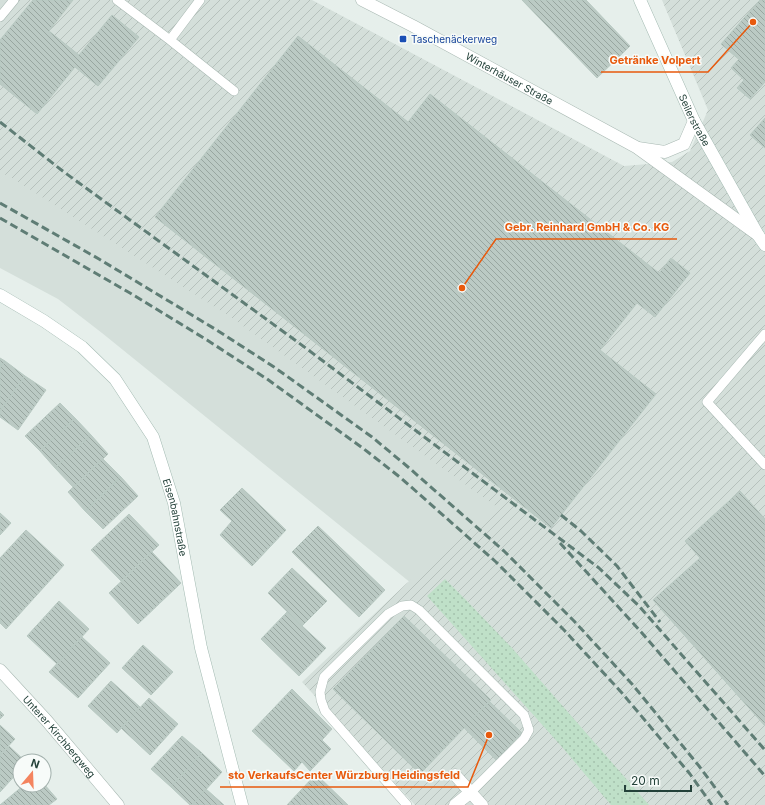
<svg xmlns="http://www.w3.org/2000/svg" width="765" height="805" viewBox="0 0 765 805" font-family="Inter,sans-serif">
	<defs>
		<pattern id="industrial-furrows" width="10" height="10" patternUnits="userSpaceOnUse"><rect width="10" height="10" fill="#d4dfda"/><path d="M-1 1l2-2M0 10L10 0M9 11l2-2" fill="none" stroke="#b6c1bc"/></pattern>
		<pattern id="grass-dots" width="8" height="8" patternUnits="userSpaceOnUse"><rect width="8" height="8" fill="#bfe0c8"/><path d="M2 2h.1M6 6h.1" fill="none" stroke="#a4c1ad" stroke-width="1.8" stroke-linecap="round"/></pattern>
		<pattern id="building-back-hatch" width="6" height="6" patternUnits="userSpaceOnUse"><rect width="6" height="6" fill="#bbcac4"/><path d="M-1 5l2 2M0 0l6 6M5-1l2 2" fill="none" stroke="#98a6a0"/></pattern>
	</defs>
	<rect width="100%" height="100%" fill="#e6efeb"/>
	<path fill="#d4dfda" d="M 0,122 L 523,510 L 427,596 L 102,333 L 58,299 L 0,268 Z"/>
	<path fill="url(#industrial-furrows)" d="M 0,0 L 312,0 L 624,166 L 672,162 L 690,151 L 708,110 L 662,0 L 765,0 L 765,805 L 415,805 L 302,682 L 406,584 L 497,507 L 229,316 L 12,178 L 0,172 Z"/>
	<path fill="url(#grass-dots)" d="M 445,579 L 467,601 L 512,648 L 649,805 L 611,805 L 562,747 L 427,596 Z"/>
	<path fill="url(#building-back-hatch)" stroke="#b8c9c2" d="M 33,0 L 73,0 L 49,31 L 79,55 L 112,15 L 139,37 L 98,86 L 75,67 L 37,114 L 0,84 L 0,40 Z
		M 522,0 L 586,0 L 630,46 L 597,78 Z
		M 760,0 L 765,0 L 765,82 L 721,44 Z
		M 298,36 L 408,122 L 430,94 L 659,273 L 671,258 L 690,273 L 655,317 L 637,303 L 600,350 L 656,394 L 551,528 L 155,217 Z
		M 739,59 L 765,82 L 750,99 L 737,88 L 744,80 L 731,68 Z
		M 765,118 L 765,148 L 750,135 Z
		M 0,358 L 5,361 L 0,367 Z
		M 5,361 L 25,376 L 0,411 L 0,367 Z
		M 25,376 L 46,390 L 18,430 L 0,417 L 0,411 Z
		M 60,403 L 75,418 L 40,451 L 25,436 Z
		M 75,418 L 91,435 L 55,468 L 40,451 Z
		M 91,435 L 108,454 L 73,487 L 55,468 Z
		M 103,459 L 121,477 L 85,511 L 68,492 Z
		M 121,477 L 138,496 L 103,529 L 85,511 Z
		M 242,488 L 286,530 L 252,566 L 220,535 L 232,521 L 220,510 Z
		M 740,491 L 765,519 L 765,726 L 653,600 L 700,558 L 685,541 Z
		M 0,513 L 11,523 L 0,535 Z
		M 129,514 L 159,545 L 121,581 L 91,550 Z
		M 318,526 L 385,590 L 359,617 L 292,552 Z
		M 26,530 L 64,565 L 6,629 L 0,623 L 0,558 Z
		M 152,552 L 181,583 L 138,624 L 109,593 Z
		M 292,568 L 327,601 L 302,626 L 268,593 Z
		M 59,601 L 89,629 L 57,664 L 27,636 Z
		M 287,612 L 326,648 L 299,676 L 261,639 Z
		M 404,616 L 491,700 L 420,774 L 333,689 Z
		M 82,637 L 110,663 L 78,698 L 49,672 Z
		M 143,645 L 173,672 L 151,695 L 122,668 Z
		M 111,681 L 140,707 L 117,733 L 88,706 Z
		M 292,689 L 332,729 L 322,740 L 331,749 L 310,771 L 302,762 L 294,771 L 252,731 Z
		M 149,698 L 178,724 L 150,755 L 121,728 Z
		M 490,702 L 522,733 L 496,760 L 464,728 Z
		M 0,711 L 4,715 L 0,719 Z
		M 0,725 L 15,739 L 0,755 Z
		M 182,736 L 202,753 L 171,787 L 151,769 Z
		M 9,746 L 25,761 L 20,761 L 20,770 L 0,792 L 0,755 Z
		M 202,753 L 222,772 L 192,805 L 190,805 L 171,787 Z
		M 316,774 L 348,805 L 287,805 Z
		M 44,784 L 57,799 L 49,805 L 0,805 L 24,785 L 44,785 Z
		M 206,789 L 224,805 L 192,805 Z"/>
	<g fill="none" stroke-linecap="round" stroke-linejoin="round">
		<defs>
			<path id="lane" d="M 117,0 L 170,40
				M 200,0 L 170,40 L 234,91
				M 0,17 L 14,0
				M 765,334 L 707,402 L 765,465
				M 407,805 L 325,711 L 321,700 L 320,692 L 324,677 L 388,614 L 402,606 L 411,605 L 419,610 L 524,715 L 529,730 L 524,739 L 471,792"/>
			<g id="street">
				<path id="s1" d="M 362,0 L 413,26 L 636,147 L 758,235"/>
				<path d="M 638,148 L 665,152 L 684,144 L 694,121"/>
				<path id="s2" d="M 0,670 L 47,721 L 118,805"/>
				<path d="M 455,775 L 482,805"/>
				<path d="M 455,805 L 471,792"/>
			</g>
			<g id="secondary">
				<path id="s3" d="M 640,0 L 694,121 L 758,235 L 765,245"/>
				<path id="s4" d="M 0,295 L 44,321 L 82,347 L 115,379 L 153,437 L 174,503 L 201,648 L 242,805"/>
			</g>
		</defs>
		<use href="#lane" stroke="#a8b8b2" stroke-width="10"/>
		<use href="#street" stroke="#a8b8b2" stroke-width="13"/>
		<use href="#secondary" stroke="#a4bbb3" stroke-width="13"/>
		<use href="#lane" stroke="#fff" stroke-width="9"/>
		<use href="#street" stroke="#fff" stroke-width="12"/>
		<use href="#secondary" stroke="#fff" stroke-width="12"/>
		<path stroke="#5f7d75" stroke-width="3" stroke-dasharray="8 4" stroke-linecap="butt" d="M 0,122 L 64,172 L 299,343 L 599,568 L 639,606 L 765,750
			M 0,203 L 99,259 L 215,329 L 274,367 L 372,437 L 408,467 L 504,551 L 574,621 L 632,684 L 699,766 L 728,805
			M 0,218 L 130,293 L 207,340 L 267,379 L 364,449 L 401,478 L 496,562 L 564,630 L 622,693 L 690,774 L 712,805
			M 561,515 L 581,531 L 617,566 L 660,622
			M 560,543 L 642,633 L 765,776"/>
	</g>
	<rect fill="#1a4fb4" stroke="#f7fbf9" stroke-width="1.5" x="399" y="35" width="8" height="8" rx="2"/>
	<g text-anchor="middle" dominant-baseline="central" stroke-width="3" stroke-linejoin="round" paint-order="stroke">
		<g font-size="10" fill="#164399" stroke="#f7fbf9" text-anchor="start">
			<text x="411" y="39">Taschenäckerweg</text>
		</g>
		<g font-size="10" fill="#24423a" stroke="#f7fbf9">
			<text stroke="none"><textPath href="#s1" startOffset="167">Winterhäuser Straße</textPath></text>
			<text stroke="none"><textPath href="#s3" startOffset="132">Seilerstraße</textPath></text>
			<text stroke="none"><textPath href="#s4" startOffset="296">Eisenbahnstraße</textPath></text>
			<text stroke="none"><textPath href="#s2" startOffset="89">Unterer Kirchbergweg</textPath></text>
		</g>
	</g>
	<path fill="none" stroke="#e8590c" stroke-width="1.5" d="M753 22L708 72H601M462 288L496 239H677M489 735L468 787H220"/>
	<g fill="#e8590c" stroke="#f7fbf9" stroke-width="1.5">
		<circle cx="753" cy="22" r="4"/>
		<circle cx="462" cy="288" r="4"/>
		<circle cx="489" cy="735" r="4"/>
	</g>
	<g font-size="11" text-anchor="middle" font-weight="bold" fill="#e8590c" stroke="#f7fbf9" stroke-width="3" stroke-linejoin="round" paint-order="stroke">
		<text x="655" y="64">Getränke Volpert</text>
		<text x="587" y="231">Gebr. Reinhard GmbH &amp; Co. KG</text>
		<text x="344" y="779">sto VerkaufsCenter Würzburg Heidingsfeld</text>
	</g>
	<g transform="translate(32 773) rotate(19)"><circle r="19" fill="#f7fbf9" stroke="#a3b1ad"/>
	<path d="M0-3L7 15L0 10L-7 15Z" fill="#f4845f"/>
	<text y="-6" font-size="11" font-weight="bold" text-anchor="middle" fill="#24423a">N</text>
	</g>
	<path d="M625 785v6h66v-6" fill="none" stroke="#24423a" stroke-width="2"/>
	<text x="631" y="785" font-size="12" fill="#24423a" stroke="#f7fbf9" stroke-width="3" paint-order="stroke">20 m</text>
</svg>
